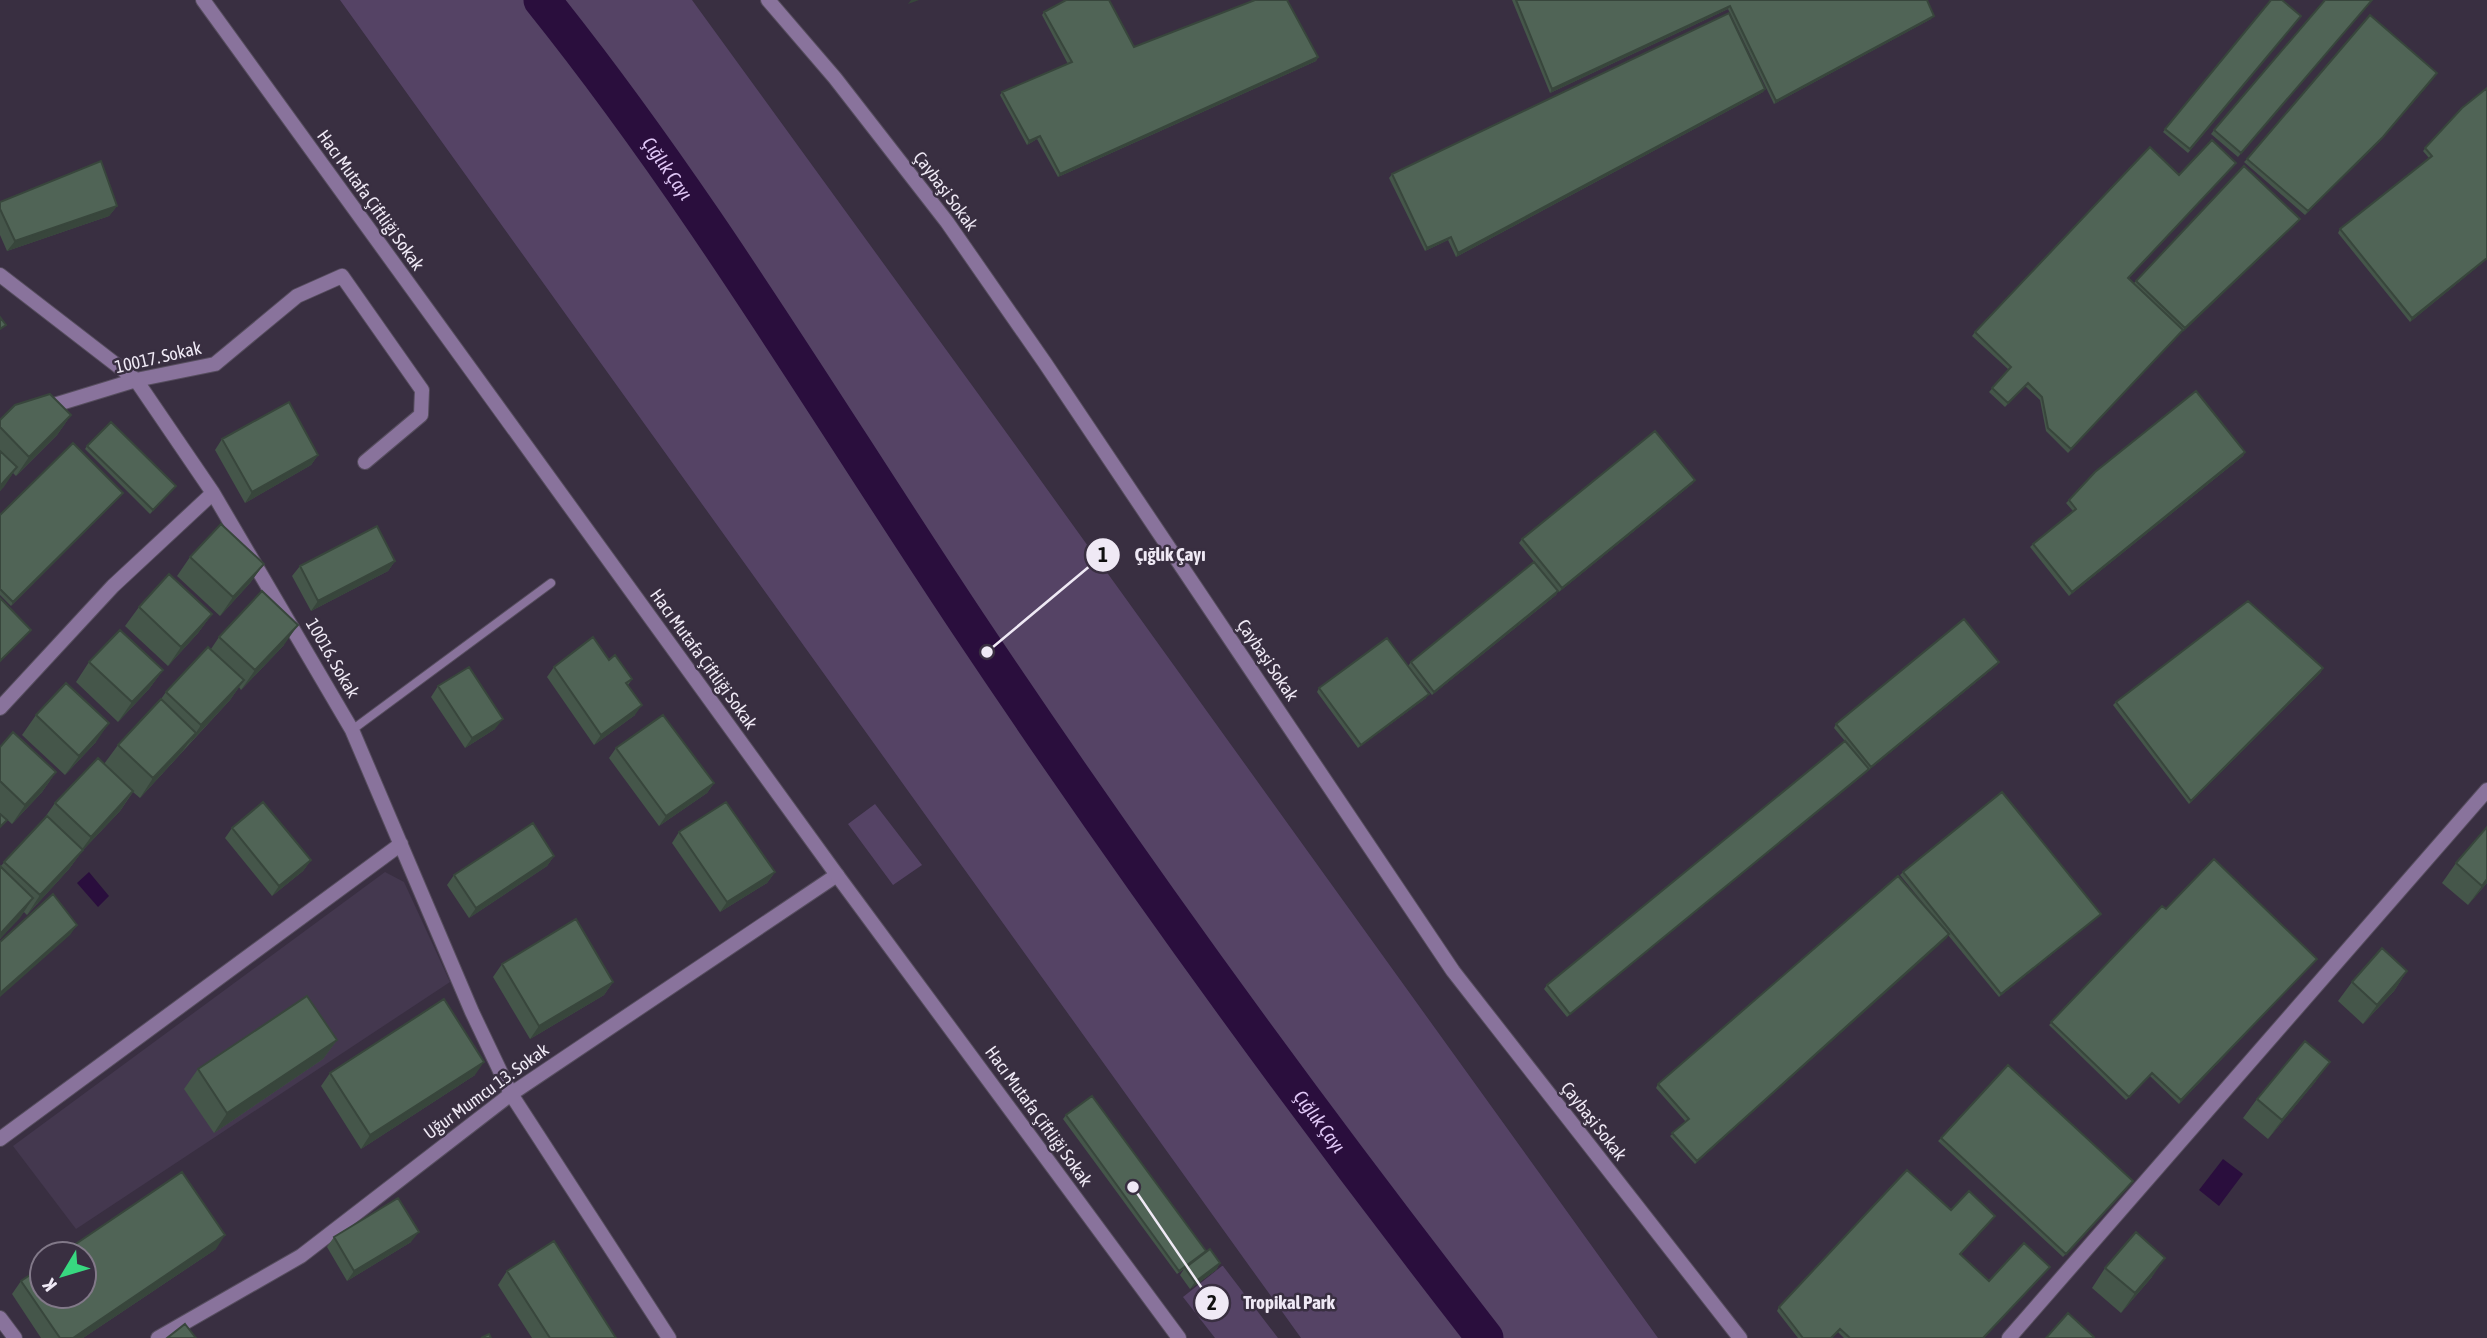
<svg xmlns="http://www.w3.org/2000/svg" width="2487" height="1338" viewBox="0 0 2487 1338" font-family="'Asap Condensed',sans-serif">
	<rect width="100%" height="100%" fill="#392f41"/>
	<path fill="#44384f" d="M 385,872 L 404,882 L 450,982 L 76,1229 L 13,1146 Z"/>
	<path fill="#554365" d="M 340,0 L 692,0 L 1003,428 L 1658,1338 L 1301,1338 Z
		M 875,804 L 922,865 L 893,885 L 848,824 Z
		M 1222,1266 L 1223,1266 L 1278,1338 L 1215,1338 L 1183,1297 Z"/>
	<path fill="#2a0e3d" d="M 89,872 L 109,896 L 98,907 L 77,883 Z
		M 2223,1159 L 2243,1174 L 2219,1206 L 2199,1190 Z"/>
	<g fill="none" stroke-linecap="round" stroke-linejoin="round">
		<path stroke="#2a0e3d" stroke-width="37" id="s1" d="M 542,0 C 700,197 829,415 969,625 C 1132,869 1305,1107 1485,1338"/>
		<defs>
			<path id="service" d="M 352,730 L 551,583"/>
			<path id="minor" d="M 768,0 L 835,78 L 947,222 L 1045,363 L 1453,971 L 1740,1338
				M 0,275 L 136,380 L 213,493 L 352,730 L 472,1012 L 511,1094 L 669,1338
				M 41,409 L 136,380 L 215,364 L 297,296 L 342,276 L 422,390 L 421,415 L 365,462
				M 0,708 L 113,586 L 213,493
				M 0,1139 L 401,844
				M 0,1318 L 15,1338
				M 158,1338 L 301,1256 L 511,1094 L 837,875
				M 2009,1338 L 2487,790"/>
			<path id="tertiary" d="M 203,0 L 837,875 L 1179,1338"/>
		</defs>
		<use href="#service" stroke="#564d5e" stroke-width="10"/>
		<use href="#minor" stroke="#564d5e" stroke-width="16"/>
		<use href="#tertiary" stroke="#564d5e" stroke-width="16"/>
		<use href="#service" stroke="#89739c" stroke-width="8"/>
		<use href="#minor" stroke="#89739c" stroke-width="14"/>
		<use href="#tertiary" stroke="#89739c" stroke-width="14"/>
	</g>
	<path fill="#45564a" d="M 1512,0 L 1927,0 L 1931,19 L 1774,104 L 1728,9 L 1550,93 Z
		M 2271,0 L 2301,16 L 2188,153 L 2163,132 Z
		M 2372,0 L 2238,157 L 2211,134 L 2214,130 Z
		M 1044,12 L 1134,47 L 1318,57 L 1316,61 L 1058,177 L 1037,139 L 1027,145 L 1000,95 L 1002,92 L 1068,64 L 1042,15 Z
		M 1765,89 L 1763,92 L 1456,257 L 1448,240 L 1425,251 L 1389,178 L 1392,174 Z
		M 2462,108 L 2487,259 L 2410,322 L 2338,233 L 2340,229 L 2429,158 L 2423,151 Z
		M 2380,141 L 2305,215 L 2244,162 L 2247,159 Z
		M 2236,163 L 2129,278 L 2134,283 L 2136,281 L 2300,219 L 2182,331 L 2068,453 L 2046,431 L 2040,400 L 2025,386 L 2005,407 L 1989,392 L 2009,370 L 1972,336 L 1975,332 L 2179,175 Z
		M 0,202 L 117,206 L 109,216 L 7,251 L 0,235 Z
		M 71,415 L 57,435 L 16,476 L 13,473 L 0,491 L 0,420 Z
		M 222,439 L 318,455 L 311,465 L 245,503 L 215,450 Z
		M 87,446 L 176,486 L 150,514 L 85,449 Z
		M 2245,452 L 2243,456 L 2069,596 L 2030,547 L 2033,544 L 2073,511 L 2066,503 L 2069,500 Z
		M 1695,480 L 1692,484 L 1559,592 L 1519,543 L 1522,539 Z
		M 123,493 L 11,606 L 0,595 L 0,515 Z
		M 190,557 L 264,564 L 250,583 L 220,616 L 177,576 Z
		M 395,561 L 388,571 L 311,611 L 292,576 L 300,566 Z
		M 1558,591 L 1556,595 L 1432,695 L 1408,666 L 1411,662 Z
		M 139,607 L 212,614 L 198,633 L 168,666 L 125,626 Z
		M 219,637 L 284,645 L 241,690 L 239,687 L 230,700 L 140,798 L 133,792 L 120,811 L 83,850 L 69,869 L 27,915 L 24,912 L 0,939 L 0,867 L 43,820 L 55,803 L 104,764 L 118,745 L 161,699 L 166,692 L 211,649 Z
		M 609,660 L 632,679 L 628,685 L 635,715 L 594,745 L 547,677 L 554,667 Z
		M 89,662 L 163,670 L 149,689 L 118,722 L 76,682 Z
		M 1999,662 L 1997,665 L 1567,1017 L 1544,989 L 1547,985 L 1845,741 L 1834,728 L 1836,724 Z
		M 2321,672 L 2189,804 L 2113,705 L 2116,702 Z
		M 438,686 L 495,729 L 465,748 L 431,697 Z
		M 1319,688 L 1426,698 L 1358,748 L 1317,692 Z
		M 36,715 L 96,742 L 65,775 L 22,735 Z
		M 0,747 L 56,772 L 42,792 L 12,824 L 0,813 Z
		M 616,748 L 714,783 L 707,793 L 659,826 L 609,758 Z
		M 232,828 L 311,860 L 303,871 L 272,896 L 225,838 Z
		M 679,832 L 775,872 L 767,883 L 720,912 L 672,843 Z
		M 554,856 L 547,866 L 469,918 L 447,885 L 454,875 Z
		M 2456,863 L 2487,883 L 2468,905 L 2442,883 Z
		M 1903,872 L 2101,914 L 2098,917 L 1999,997 L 1948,935 L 1695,1164 L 1670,1136 L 1686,1122 L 1656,1088 L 1658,1084 L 1936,919 L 1900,875 Z
		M 2166,909 L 2314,962 L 2179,1104 L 2150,1076 L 2126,1100 L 2049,1025 Z
		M 502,964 L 613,982 L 604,995 L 530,1039 L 493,977 Z
		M 2407,971 L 2394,991 L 2363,1024 L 2338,1001 L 2352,982 Z
		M 337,1040 L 323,1059 L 214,1133 L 184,1089 L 198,1069 Z
		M 330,1073 L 475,1075 L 361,1149 L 321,1086 Z
		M 2316,1081 L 2268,1139 L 2243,1118 L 2257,1099 Z
		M 1066,1115 L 1206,1251 L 1220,1263 L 1216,1270 L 1190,1289 L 1180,1275 L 1184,1269 L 1177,1274 L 1063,1119 Z
		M 1941,1138 L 2133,1181 L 2063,1257 L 1938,1141 Z
		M 1951,1210 L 1993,1219 L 1961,1254 L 1989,1281 L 2047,1270 L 1984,1338 L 1844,1338 L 1838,1332 L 1832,1338 L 1798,1338 L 1777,1311 L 1779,1307 Z
		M 334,1237 L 411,1242 L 347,1281 L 327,1247 Z
		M 216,1249 L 83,1338 L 41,1338 L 12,1294 L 21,1281 Z
		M 2105,1268 L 2152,1277 L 2121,1313 L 2092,1288 Z
		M 507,1271 L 616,1338 L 532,1338 L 498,1285 Z"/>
	<path fill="#38463c" d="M 911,0 L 919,0 L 908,4 Z
		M 1730,6 L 1728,9 L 1550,93 L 1552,89 Z
		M 1934,16 L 1931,19 L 1774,104 L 1776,101 Z
		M 1318,57 L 1316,61 L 1058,177 L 1060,174 Z
		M 2435,77 L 2380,141 L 2305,215 L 2308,211 Z
		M 1765,89 L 1763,92 L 1456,257 L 1458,253 Z
		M 1040,136 L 1037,139 L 1027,145 L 1029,141 Z
		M 117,206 L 109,216 L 7,251 L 15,241 Z
		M 2300,219 L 2298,222 L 2183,332 L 2185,328 Z
		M 1451,237 L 1448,240 L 1425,251 L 1427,248 Z
		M 2487,258 L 2487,259 L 2410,322 L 2412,318 Z
		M 71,415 L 57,435 L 16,476 L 29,457 Z
		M 2245,452 L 2243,456 L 2069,596 L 2072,592 Z
		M 318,455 L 311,465 L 245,503 L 252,492 Z
		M 17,467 L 4,487 L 0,491 L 0,486 Z
		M 1695,480 L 1692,484 L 1559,592 L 1562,588 Z
		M 123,493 L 121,496 L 11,606 L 13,602 Z
		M 395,561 L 388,571 L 311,611 L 318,601 Z
		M 264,564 L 250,583 L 220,616 L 233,597 Z
		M 1558,591 L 1556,595 L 1432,695 L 1434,692 Z
		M 212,614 L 198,633 L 168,666 L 181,647 Z
		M 298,625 L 284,645 L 241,690 L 255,670 Z
		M 1999,662 L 1997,665 L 1869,770 L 1871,767 Z
		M 2323,668 L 2321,672 L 2189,804 L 2191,801 Z
		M 163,670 L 149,689 L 118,722 L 132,702 Z
		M 244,680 L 230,700 L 188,745 L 201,725 Z
		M 1429,694 L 1426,698 L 1358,748 L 1361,745 Z
		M 642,705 L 635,715 L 594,745 L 601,735 Z
		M 503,719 L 495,729 L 465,748 L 472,738 Z
		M 109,723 L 96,742 L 65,775 L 79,756 Z
		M 196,733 L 182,752 L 140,798 L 153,778 Z
		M 1869,769 L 1866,773 L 1567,1017 L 1570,1014 Z
		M 56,772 L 42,792 L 12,824 L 25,805 Z
		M 714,783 L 707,793 L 659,826 L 666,816 Z
		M 133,791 L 120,811 L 83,850 L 69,869 L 27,915 L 40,895 L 77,856 L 91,837 Z
		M 554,856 L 547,866 L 469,918 L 476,908 Z
		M 311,860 L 303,871 L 272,896 L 279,886 Z
		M 775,872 L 767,883 L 720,912 L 727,902 Z
		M 2487,879 L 2487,883 L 2468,905 L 2482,886 Z
		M 33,898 L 20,918 L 0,939 L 0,934 Z
		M 2101,914 L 2098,917 L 1999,997 L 2001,994 Z
		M 77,925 L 70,935 L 0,997 L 0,993 Z
		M 1949,934 L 1947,938 L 1695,1164 L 1697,1161 Z
		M 2317,959 L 2314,962 L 2179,1104 L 2181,1100 Z
		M 2407,971 L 2394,991 L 2363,1024 L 2377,1005 Z
		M 613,982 L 604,995 L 530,1039 L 539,1026 Z
		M 337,1040 L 323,1059 L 214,1133 L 227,1113 Z
		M 484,1062 L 475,1075 L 361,1149 L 370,1135 Z
		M 2330,1062 L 2316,1081 L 2268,1139 L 2282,1120 Z
		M 419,1232 L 411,1242 L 347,1281 L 354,1271 Z
		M 225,1235 L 216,1249 L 83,1338 L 73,1338 Z
		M 2165,1258 L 2152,1277 L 2121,1313 L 2135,1293 Z
		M 1220,1263 L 1216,1270 L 1190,1289 L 1195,1282 Z"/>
	<path fill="#506456" stroke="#38463c" stroke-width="2" d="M 1066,0 L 1109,0 L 1134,47 L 1255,0 L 1287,0 L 1318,57 L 1060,174 L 1040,136 L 1029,141 L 1002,92 L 1072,62 L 1044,12 Z
		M 1516,0 L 1927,0 L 1934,16 L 1776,101 L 1730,6 L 1552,89 Z
		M 2271,0 L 2282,0 L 2301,16 L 2190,149 L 2165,129 Z
		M 2325,0 L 2372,0 L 2241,153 L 2214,130 Z
		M 1729,13 L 1765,89 L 1458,253 L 1451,237 L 1427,248 L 1392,174 Z
		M 2370,15 L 2437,73 L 2383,137 L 2308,211 L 2247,159 Z
		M 2487,88 L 2487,258 L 2412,318 L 2340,229 L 2432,156 L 2425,148 L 2462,108 Z
		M 2212,140 L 2236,163 L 2128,278 L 2183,330 L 2071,449 L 2048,428 L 2042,397 L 2028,383 L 2008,403 L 1992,388 L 2011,367 L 1975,332 L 2150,147 L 2179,175 Z
		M 101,161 L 117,206 L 15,241 L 0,209 L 0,202 Z
		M 2244,166 L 2300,219 L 2185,328 L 2136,281 Z
		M 0,317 L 6,325 L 0,329 Z
		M 2196,391 L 2245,452 L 2072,592 L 2033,544 L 2076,509 L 2069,500 L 2095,472 Z
		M 50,394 L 71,415 L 29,457 L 0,427 L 0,420 L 15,405 Z
		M 289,402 L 318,455 L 252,492 L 222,439 Z
		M 111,422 L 176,486 L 153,510 L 87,446 Z
		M 1655,431 L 1695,480 L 1562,588 L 1522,539 Z
		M 73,443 L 123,493 L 13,602 L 0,589 L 0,515 Z
		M 0,451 L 17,467 L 0,486 Z
		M 221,524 L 264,564 L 233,597 L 190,557 Z
		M 377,526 L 395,561 L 318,601 L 300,566 Z
		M 1534,562 L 1558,591 L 1434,692 L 1411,662 Z
		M 169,574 L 212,614 L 181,647 L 139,607 Z
		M 262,591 L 298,625 L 255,670 L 219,637 Z
		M 0,598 L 31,630 L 0,661 Z
		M 2248,601 L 2323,668 L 2191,801 L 2116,702 Z
		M 1964,619 L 1999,662 L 1871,767 L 1836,724 Z
		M 120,630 L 163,670 L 132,702 L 89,662 Z
		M 593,637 L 609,660 L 615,655 L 632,679 L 626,683 L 642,705 L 601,735 L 554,667 Z
		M 1387,638 L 1429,694 L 1361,745 L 1319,688 Z
		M 208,647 L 244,680 L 201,725 L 166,692 Z
		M 469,667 L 503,719 L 472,738 L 438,686 Z
		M 66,683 L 109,723 L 79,756 L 36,715 Z
		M 161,699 L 196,733 L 153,778 L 118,745 Z
		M 663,715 L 714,783 L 666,816 L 616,748 Z
		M 13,732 L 56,772 L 25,805 L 0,781 L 0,747 Z
		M 1845,741 L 1869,769 L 1570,1014 L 1547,985 Z
		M 98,758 L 133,791 L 91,837 L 55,803 Z
		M 2002,792 L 2101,914 L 2001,994 L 1903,872 Z
		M 263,802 L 311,860 L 279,886 L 232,828 Z
		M 726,802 L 775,872 L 727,902 L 679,832 Z
		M 0,814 L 7,820 L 0,827 Z
		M 47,816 L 83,850 L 40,895 L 4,862 Z
		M 533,823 L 554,856 L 476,908 L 454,875 Z
		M 2487,827 L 2487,879 L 2482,886 L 2456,863 Z
		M 2214,859 L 2317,959 L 2181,1100 L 2152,1073 L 2129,1097 L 2051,1022 L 2162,906 L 2166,909 Z
		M 0,866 L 33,898 L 0,934 Z
		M 1898,876 L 1949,934 L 1697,1161 L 1672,1133 L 1689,1119 L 1658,1084 Z
		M 53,894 L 77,925 L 0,993 L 0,942 Z
		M 576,919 L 613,982 L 539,1026 L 502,964 Z
		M 2382,948 L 2407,971 L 2377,1005 L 2352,982 Z
		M 307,996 L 337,1040 L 227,1113 L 198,1069 Z
		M 444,999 L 484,1062 L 370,1135 L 330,1073 Z
		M 2305,1041 L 2330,1062 L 2282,1120 L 2257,1099 Z
		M 2008,1065 L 2133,1181 L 2066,1254 L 1941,1138 Z
		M 1092,1096 L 1206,1251 L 1179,1271 L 1066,1115 Z
		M 1907,1170 L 1951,1210 L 1969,1191 L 1995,1216 L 1960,1254 L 1989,1281 L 2024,1243 L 2050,1267 L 1983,1338 L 1850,1338 L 1840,1329 L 1831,1338 L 1803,1338 L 1779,1307 Z
		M 182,1172 L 225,1235 L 73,1338 L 60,1338 L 21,1281 L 42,1267 L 42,1296 L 84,1296 L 84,1254 L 61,1254 Z
		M 398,1198 L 419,1232 L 354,1271 L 334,1237 Z
		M 2136,1232 L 2165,1258 L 2135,1293 L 2105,1268 Z
		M 554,1241 L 616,1338 L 550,1338 L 507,1271 Z
		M 1210,1249 L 1220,1263 L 1195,1282 L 1185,1268 Z
		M 2068,1313 L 2094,1337 L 2093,1338 L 2046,1338 Z
		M 185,1324 L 196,1338 L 167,1338 Z
		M 489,1334 L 491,1338 L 481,1338 Z"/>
	<g text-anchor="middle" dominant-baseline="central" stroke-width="5" stroke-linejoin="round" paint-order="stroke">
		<g font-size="18" fill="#efe9f5" stroke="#392f41">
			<text transform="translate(946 191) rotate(53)">Çaybaşi Sokak</text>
			<text transform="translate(371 200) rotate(54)">Hacı Mutafa Çiftliği Sokak</text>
			<text transform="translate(158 357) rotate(-13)">10017. Sokak</text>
			<text transform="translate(333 658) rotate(60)">10016. Sokak</text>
			<text transform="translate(704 659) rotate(54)">Hacı Mutafa Çiftliği Sokak</text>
			<text transform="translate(1268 660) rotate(56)">Çaybaşi Sokak</text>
			<text transform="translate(486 1091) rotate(-36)">Uğur Mumcu 13. Sokak</text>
			<text transform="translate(1039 1116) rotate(54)">Hacı Mutafa Çiftliği Sokak</text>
			<text transform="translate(1594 1121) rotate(52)">Çaybaşi Sokak</text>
		</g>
		<g font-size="19" font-style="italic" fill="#e1c8f7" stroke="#392f41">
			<text stroke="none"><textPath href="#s1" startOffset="210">Çığlık Çayı</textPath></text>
			<text stroke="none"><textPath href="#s1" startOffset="1365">Çığlık Çayı</textPath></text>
		</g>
	</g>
	<path fill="none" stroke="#efe9f5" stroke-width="2.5" d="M987 652L1103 555M1133 1187L1212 1303"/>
	<g fill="#efe9f5" stroke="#392f41" stroke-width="2.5">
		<circle cx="987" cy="652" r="7"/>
		<circle cx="1133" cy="1187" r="7"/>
		<circle cx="1103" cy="555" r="18"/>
		<circle cx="1212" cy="1303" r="18"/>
	</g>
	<g font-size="21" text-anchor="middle" font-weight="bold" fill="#111">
		<text x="1103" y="562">1</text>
		<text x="1212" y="1310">2</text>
	</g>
	<g font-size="19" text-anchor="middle" font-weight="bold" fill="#efe9f5" stroke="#392f41" stroke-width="5" stroke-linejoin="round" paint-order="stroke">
		<text x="1170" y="561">Çığlık Çayı</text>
		<text x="1289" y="1309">Tropikal Park</text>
	</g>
	<g transform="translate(63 1275) rotate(232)"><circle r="33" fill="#392f41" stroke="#827989" stroke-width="2"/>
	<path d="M0-5L12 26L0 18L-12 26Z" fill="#38d880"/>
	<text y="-10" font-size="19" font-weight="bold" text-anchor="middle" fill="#efe9f5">K</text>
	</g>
</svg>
